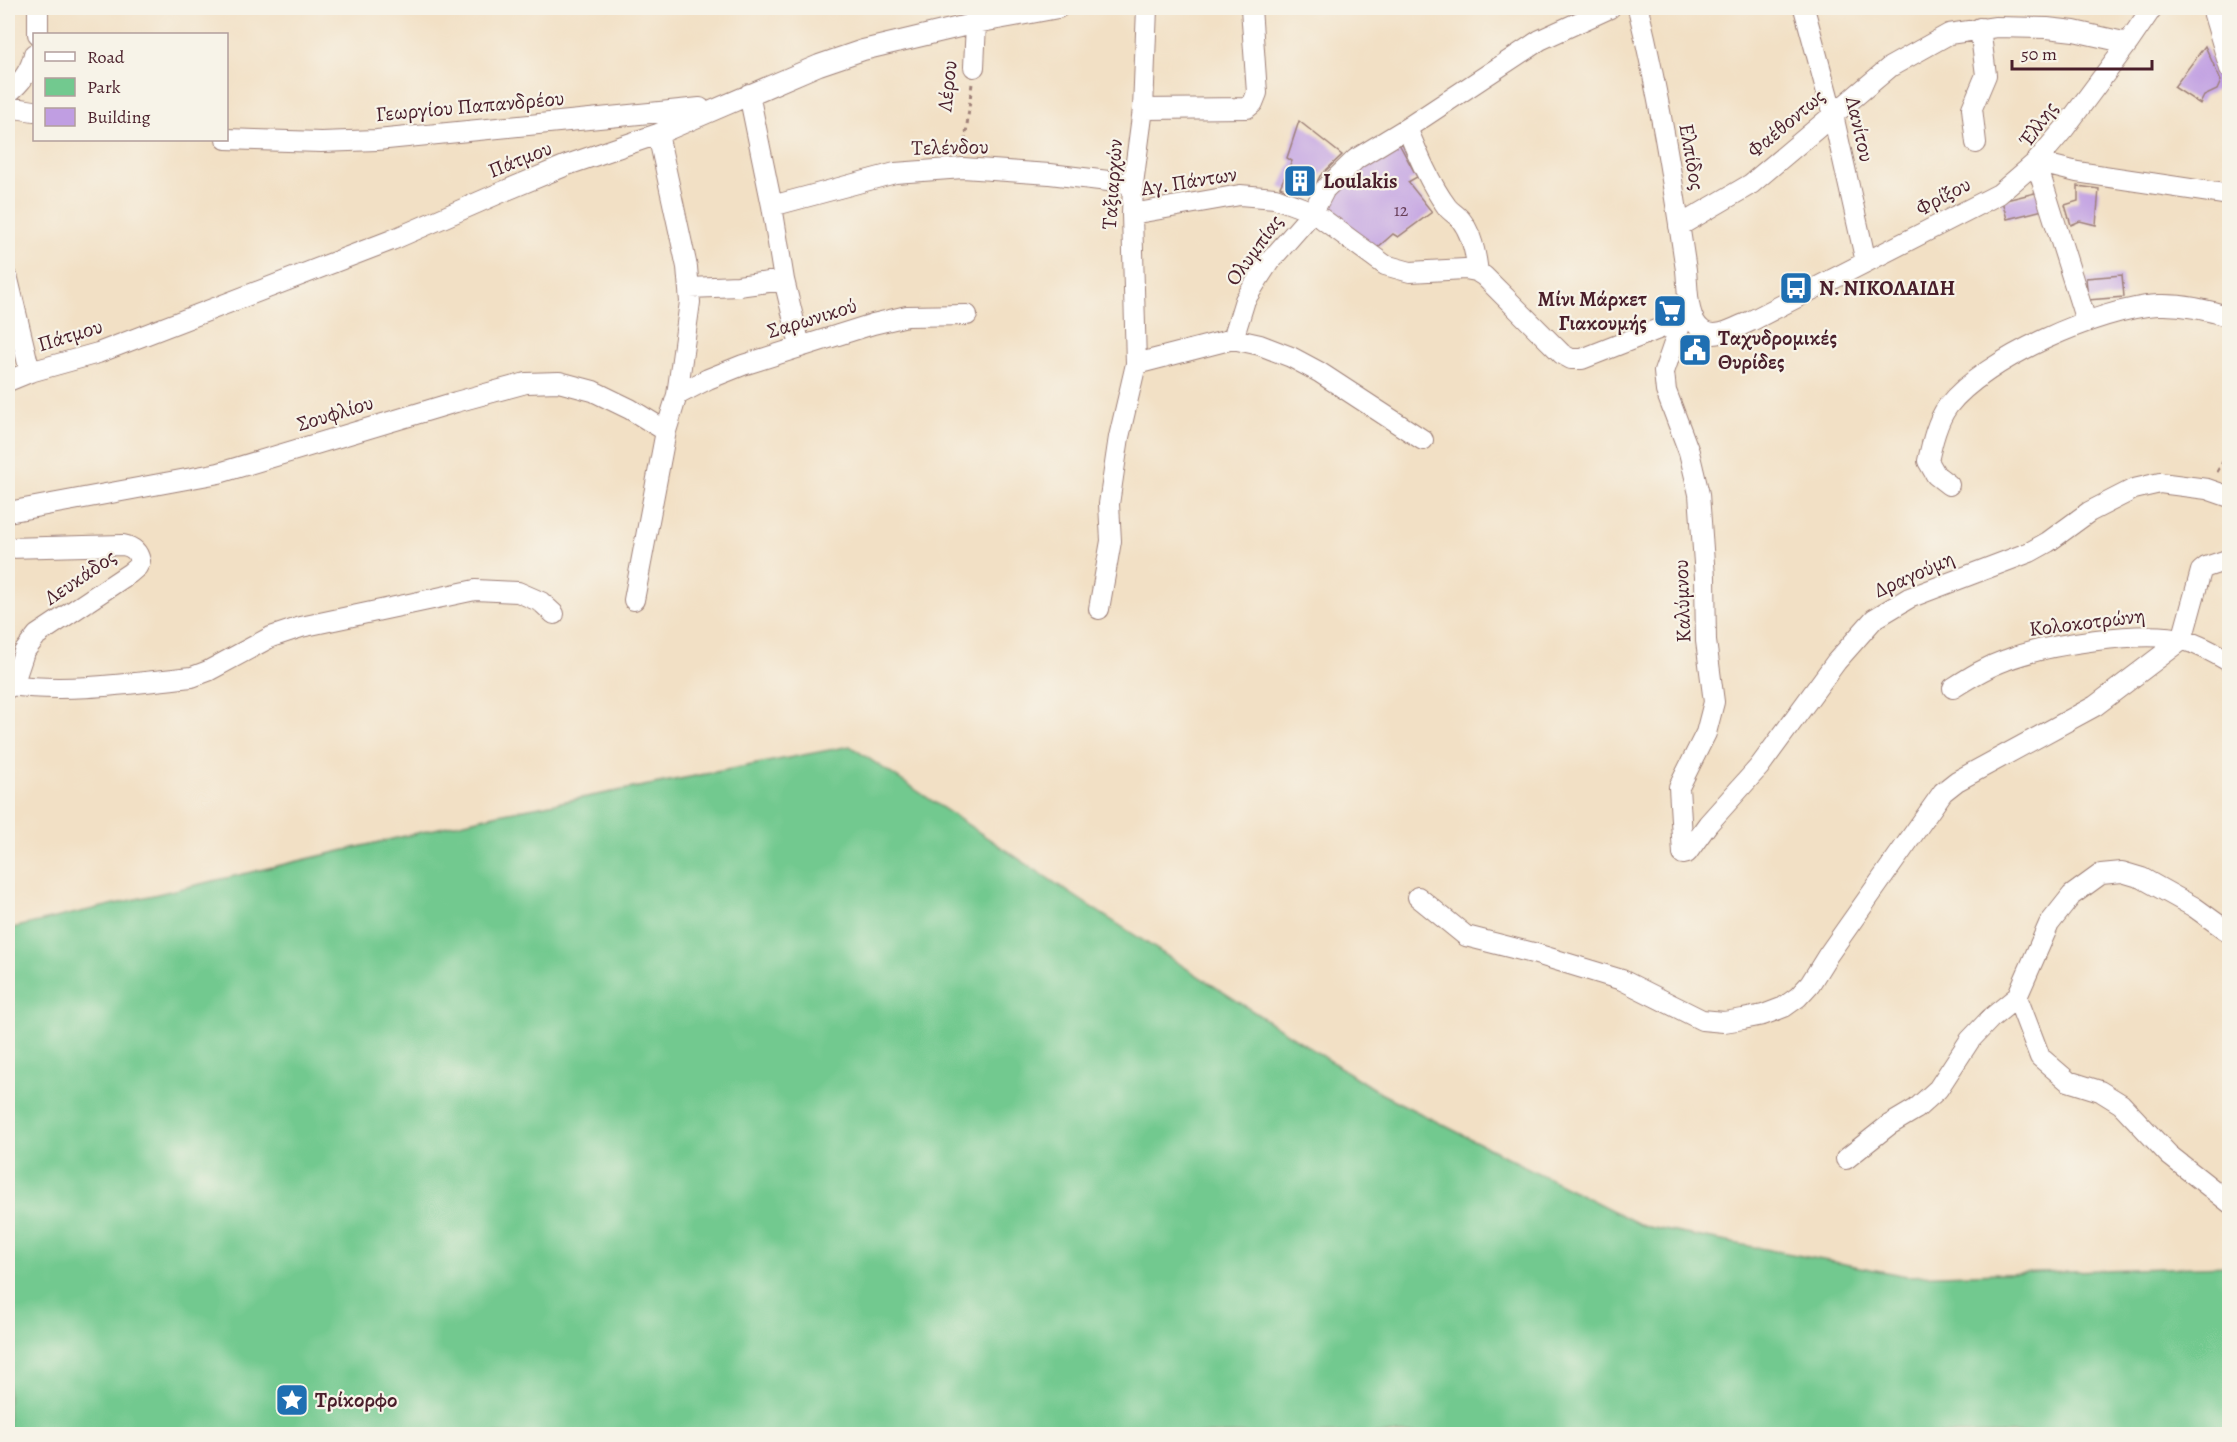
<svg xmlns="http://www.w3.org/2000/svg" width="2237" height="1442" viewBox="0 0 2237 1442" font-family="Alegreya,serif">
	<rect width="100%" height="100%" fill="#f7f3e8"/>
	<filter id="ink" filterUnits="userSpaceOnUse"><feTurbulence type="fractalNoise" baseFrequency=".0167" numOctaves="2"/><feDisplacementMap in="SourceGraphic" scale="12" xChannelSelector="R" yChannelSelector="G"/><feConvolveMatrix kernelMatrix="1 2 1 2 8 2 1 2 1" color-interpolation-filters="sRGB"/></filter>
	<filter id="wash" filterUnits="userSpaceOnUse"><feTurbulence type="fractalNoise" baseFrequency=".008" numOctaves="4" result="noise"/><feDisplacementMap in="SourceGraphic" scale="24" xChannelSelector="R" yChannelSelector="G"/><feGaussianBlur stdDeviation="1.35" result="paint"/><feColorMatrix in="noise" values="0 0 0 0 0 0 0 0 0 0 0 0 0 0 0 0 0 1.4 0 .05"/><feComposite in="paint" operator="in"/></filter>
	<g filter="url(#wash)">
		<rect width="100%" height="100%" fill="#f2e0c5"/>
		<path fill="#72c98f" stroke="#5e745d" stroke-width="1.5" d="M 850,746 L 1088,905 L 1380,1093 L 1643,1226 L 1907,1276 L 2229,1266 L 2229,1434 L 8,1434 L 8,929 L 499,814 Z"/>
		<g id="blocks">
			<path fill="#c09ee2" d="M 2205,46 L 2221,81 L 2217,90 L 2204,96 L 2200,104 L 2174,87 Z
				M 1299,121 L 1342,155 L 1320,176 L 1308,200 L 1280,187 L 1292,161 L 1287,158 Z
				M 1397,140 L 1417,177 L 1408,182 L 1432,212 L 1398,237 L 1393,234 L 1377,248 L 1323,210 L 1333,190 L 1345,175 Z
				M 2078,186 L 2099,189 L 2096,225 L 2080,221 L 2071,225 L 2065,205 L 2078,201 Z
				M 2039,192 L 2043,210 L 2007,219 L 2002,201 Z
				M 2122,275 L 2124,297 L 2088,300 L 2086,278 Z"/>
		</g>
	</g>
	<g filter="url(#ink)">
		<use href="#blocks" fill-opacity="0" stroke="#9e8078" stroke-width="1.5"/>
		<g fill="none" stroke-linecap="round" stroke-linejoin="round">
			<defs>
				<path id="minor" d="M 38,8 L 38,34
					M 1638,8 C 1659,94 1673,183 1686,270 C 1688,288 1686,320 1703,331 C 1717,340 1738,326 1751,321 L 1999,194 L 2036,162 L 2064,129 L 2128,43 L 2152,8
					M 1804,8 L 1833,115 L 1866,262
					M 2212,8 L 2230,69
					M 974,67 L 976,23 L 974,8
					M 8,93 C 20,84 31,70 34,54
					M 749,94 L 772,206 L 784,280 L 800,346
					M 8,107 L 34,111
					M 1143,109 L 1247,108 L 1253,103 L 1257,93 L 1251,8
					M 1407,128 C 1418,155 1430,184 1447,207 C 1451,212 1457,215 1461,220 C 1472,234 1476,255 1478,272
					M 226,139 L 321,142 L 377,140 L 700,108
					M 1976,143 L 1972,108 L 1986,75 L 1980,28
					M 2036,162 L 2077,172 L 2230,195
					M 2036,162 L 2086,321
					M 772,206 L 895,173 L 963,168 L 1050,174 L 1133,184
					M 1132,214 L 1240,195 L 1275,198 L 1313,212 L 1385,265 L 1410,272 L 1465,269 L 1476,271 L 1484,276 L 1562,354 L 1571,359 L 1582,359 L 1689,317
					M 1679,226 L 1751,184 L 1890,67 L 1949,34 L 1996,27 L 2047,28 L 2074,31 L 2128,43
					M 8,279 L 30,372
					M 690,288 L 738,286 L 784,280
					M 1682,320 L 1664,372 L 1666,391 L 1689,452 L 1699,494 L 1705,577 L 1706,641 L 1714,702 L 1706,733 L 1679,787 L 1683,854 L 1687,853 L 1708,824 L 1759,767 L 1836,662 L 1874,619 L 1909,598 L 2030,552 L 2048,542 L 2089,512 L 2134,489 L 2160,483 L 2207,489 L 2230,497
					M 1233,339 L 1245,300 L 1258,279 L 1269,262 L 1313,212 L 1325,189 L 1356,159 L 1407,128 L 1540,40 L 1610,8
					M 1136,364 L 1233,339 L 1260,345 L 1291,357 L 1319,372 L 1423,440
					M 8,381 L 30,372 L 98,353 L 392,240 L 502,192 L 567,165 L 658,134 L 819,65 L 863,50 L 976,23 L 1058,8
					M 677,395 L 708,379 L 743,365 L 873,324 L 907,316 L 967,315
					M 1949,485 L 1936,475 L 1928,461 C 1932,443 1937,421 1948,406 C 1984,359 2100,308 2158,305 C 2183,304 2206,309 2230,317
					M 8,512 L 219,473 L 456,402 L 526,383 L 559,382 L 593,391 L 630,409 L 666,431
					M 8,548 L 123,545 C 133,547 138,551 140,561 L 137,567 L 130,573 L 37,635 L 24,652 L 16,676 L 8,688
					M 634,600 L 666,431 L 677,395 L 690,302 L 687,267 L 658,134
					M 1099,609 L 1111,541 L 1109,504 L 1119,437 L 1136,364 L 1132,214 L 1133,184 L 1143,109 L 1147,8
					M 10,685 C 70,693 133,683 192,677 L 208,671 L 271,637 L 301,627 L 475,590 L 518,592 L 541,602 L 554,614
					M 1953,688 C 1970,677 1986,667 2006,660 C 2045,645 2144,629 2184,640 C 2200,645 2215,653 2230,662
					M 1418,897 L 1466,936 L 1533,953 L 1622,980 L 1702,1020 L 1724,1022 L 1743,1019 L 1763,1015 L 1784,1007 L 1798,997 L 1810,984 L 1828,955 L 1943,792 L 1957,781 L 2095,706 L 2182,640 L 2201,571 L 2206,567 L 2230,559
					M 2017,997 L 2040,1057 L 2068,1081 L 2100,1091 L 2121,1104 L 2169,1155 L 2230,1203
					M 1846,1159 L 1889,1125 L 1916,1109 L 1938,1089 L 1970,1040 L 1990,1019 L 2017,997 L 2049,924 L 2072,895 L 2101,874 L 2122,872 L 2142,878 L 2194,907 L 2230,933"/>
			</defs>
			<use href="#minor" stroke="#9e8078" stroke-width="22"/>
			<path stroke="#9e8078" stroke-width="3" stroke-dasharray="4.5 4.5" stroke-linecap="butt" d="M 964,151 L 972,83
				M 2217,472 L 2230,450"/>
			<use href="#minor" stroke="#fff" stroke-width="20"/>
		</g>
	</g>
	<defs>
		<symbol id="building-square" viewBox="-11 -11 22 22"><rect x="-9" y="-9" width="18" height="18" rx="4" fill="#1f6fb2" stroke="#f7f3e8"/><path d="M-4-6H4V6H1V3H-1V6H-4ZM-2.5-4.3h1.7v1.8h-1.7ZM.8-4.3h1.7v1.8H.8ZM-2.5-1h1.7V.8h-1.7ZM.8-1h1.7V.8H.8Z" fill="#fff"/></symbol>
		<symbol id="bus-square" viewBox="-11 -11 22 22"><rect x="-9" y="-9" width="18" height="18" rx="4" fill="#1f6fb2" stroke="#f7f3e8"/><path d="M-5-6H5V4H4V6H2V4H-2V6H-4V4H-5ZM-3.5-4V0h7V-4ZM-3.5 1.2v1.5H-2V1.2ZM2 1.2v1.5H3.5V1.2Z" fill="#fff"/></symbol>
		<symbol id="supermarket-square" viewBox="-11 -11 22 22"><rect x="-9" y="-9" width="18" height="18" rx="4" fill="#1f6fb2" stroke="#f7f3e8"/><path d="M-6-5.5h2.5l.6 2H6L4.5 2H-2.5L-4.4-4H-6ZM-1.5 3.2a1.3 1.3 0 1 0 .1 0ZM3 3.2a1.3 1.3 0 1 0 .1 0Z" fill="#fff"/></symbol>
		<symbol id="civic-square" viewBox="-11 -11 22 22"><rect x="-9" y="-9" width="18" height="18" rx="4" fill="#1f6fb2" stroke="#f7f3e8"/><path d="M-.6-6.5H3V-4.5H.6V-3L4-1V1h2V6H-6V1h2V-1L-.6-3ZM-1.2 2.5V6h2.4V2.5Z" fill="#fff"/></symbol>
		<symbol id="sight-square" viewBox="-11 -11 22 22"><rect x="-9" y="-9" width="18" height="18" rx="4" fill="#1f6fb2" stroke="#f7f3e8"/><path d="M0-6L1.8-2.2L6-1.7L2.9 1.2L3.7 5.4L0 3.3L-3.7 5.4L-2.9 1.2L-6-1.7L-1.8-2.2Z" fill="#fff"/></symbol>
	</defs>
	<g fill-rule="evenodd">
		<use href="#building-square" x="1281" y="162" width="38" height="38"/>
		<use href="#bus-square" x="1777" y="269" width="38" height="38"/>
		<use href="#supermarket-square" x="1651" y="292" width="38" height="38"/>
		<use href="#civic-square" x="1676" y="331" width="38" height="38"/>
		<use href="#sight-square" x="273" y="1381" width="38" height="38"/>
	</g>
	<g text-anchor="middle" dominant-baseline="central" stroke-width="4.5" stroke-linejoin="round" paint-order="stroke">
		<g font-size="18" fill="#683f59">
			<text x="1401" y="210">12</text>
		</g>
		<g font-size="21" fill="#4a1f2b" stroke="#f7f3e8">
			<text transform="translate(947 86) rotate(-84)">Λέρου</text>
			<text transform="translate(470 106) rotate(-5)">Γεωργίου Παπανδρέου</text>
			<text transform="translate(1786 123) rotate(-40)">Φαέθοντως</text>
			<text transform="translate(2038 124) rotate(-54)">Έλλης</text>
			<text transform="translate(1860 129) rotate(77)">Λανίτου</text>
			<text transform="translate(950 147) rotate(-1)">Τελένδου</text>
			<text transform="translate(1692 157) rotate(80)">Ελπίδος</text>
			<text transform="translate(520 159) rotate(-22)">Πάτμου</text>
			<text transform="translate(1189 181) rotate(-9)">Αγ. Πάντων</text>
			<text transform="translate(1112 184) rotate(-86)">Ταξιαρχών</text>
			<text transform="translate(1943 196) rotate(-28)">Φρίξου</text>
			<text transform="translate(1254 250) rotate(-54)">Ολυμπίας</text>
			<text transform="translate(812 318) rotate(-17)">Σαρωνικού</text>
			<text transform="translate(70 335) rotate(-17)">Πάτμου</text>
			<text transform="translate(335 413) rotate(-17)">Σουφλίου</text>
			<text transform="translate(1914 574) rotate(-24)">Δραγούμη</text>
			<text transform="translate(80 577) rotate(-34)">Λευκάδος</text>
			<text transform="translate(1682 601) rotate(-92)">Καλύμνου</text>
			<text transform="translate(2087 622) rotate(-7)">Κολοκοτρώνη</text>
		</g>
		<g font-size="21" font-weight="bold" fill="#4a1f2b" stroke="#f7f3e8" text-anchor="start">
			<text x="1323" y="181">Loulakis</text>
			<text x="1819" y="288">Ν. ΝΙΚΟΛΑΙΔΗ</text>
			<text x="1647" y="299" text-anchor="end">Μίνι Μάρκετ<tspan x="1647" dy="24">Γιακουμής</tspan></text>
			<text x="1718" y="338">Ταχυδρομικές<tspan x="1718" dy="24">Θυρίδες</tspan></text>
			<text x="315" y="1400">Τρίκορφο</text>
		</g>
	</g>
	<rect width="2237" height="1442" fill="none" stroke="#f7f3e8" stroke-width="30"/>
	<rect x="33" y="33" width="195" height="108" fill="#f7f3e8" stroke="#b29e9c" stroke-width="1.5"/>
	<rect x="45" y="52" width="30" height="9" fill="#ffffff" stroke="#b29e9c" stroke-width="1.5"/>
	<text x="87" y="63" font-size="18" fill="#4a1f2b">Road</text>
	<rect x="45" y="78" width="30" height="18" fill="#72c98f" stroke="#b29e9c" stroke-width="1.5"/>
	<text x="87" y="93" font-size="18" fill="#4a1f2b">Park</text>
	<rect x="45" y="108" width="30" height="18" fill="#c09ee2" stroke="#b29e9c" stroke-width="1.5"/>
	<text x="87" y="123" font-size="18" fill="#4a1f2b">Building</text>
	<path d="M2012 60v9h140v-9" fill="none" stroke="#4a1f2b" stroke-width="3"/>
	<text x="2021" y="60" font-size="18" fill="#4a1f2b" stroke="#f7f3e8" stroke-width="4.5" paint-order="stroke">50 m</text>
</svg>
